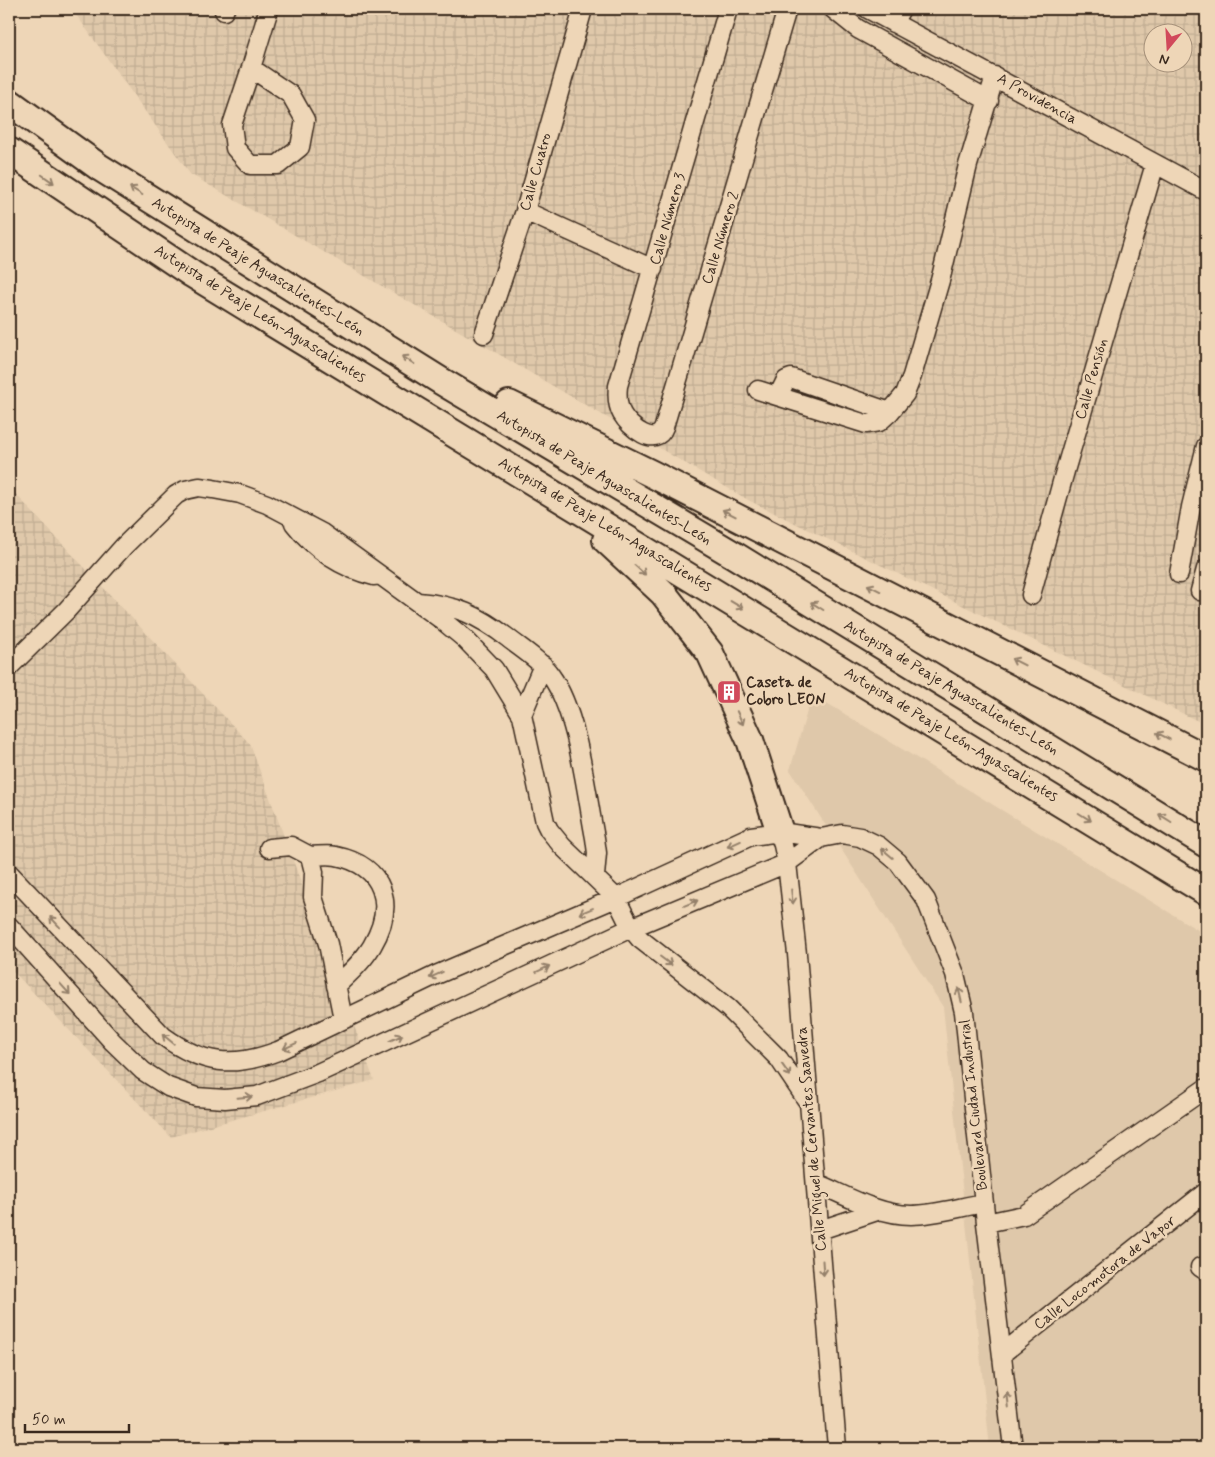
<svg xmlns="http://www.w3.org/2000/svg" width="1215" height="1457" viewBox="0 0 1215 1457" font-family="Mynerve,sans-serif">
	<defs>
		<pattern id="industrial-grid" width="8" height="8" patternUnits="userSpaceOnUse" patternTransform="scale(1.25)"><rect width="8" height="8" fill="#dfc8aa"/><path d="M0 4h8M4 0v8" fill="none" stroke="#c0ac92"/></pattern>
	</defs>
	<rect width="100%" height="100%" fill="#eed6b7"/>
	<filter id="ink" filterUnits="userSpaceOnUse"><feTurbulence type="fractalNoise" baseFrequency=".02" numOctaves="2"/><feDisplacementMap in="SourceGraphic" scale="10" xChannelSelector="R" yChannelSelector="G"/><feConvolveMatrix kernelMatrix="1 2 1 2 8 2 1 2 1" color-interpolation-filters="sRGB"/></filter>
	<g filter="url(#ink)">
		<path fill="#dfc8aa" d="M 812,694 L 1206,935 L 1206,1448 L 990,1448 L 943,1007 L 790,770 Z"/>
		<path fill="url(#industrial-grid)" fill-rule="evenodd" d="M 72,9 L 1206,9 L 1206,725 L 750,501 L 190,174 ZM 1152,32 L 1182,32 L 1182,62 L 1152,62 Z
			M 9,487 L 250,744 L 374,1080 L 171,1137 L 9,967 Z"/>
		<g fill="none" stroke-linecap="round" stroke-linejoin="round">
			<defs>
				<path id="minor" d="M 728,9 L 618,386 C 617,395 617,405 622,414 C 629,427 656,449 664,427 L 787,9
					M 833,9 L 858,29 L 989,101
					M 868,9 L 1206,191
					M 224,11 L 225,9
					M 893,23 L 901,9
					M 251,68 L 291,95 L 305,120 L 300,147 L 278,165 L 250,165 L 235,148 L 232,125 Z
					M 251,68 L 269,9
					M 525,211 L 653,269
					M 484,334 L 525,211 L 583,9
					M 758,390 L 866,424 L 879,422 L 890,412 L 905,394 L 912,376 L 941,277 L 968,165 L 995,76
					M 778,396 L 786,380 L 791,378 L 890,412
					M 294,523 C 315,550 341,568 374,576
					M 1179,574 L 1191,507 L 1206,446
					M 1200,591 L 1206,569
					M 1031,595 L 1065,471 L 1155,164
					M 418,602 C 456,605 478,615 508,638 C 523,650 540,660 551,676 C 578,713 586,792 595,838 L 597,853 L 595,876
					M 9,667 L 66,611 L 124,546 L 176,495 L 185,490 L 199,487 L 213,489 L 240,494 L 267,504 L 322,533 L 442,620 L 465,639 L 494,669 L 522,715 L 545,822 L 549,830 L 562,846 L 616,898 L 631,928 L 640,939 L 728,1008 L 779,1059 L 808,1102
					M 522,715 L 543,665
					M 780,832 L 787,863 L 797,954 L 837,1448
					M 269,848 L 291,846 L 310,856 L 314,872 L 313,897 L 328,944 L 343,1019
					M 310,856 C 318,856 328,854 336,856 C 385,866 396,905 372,946 C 363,961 349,974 336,986
					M 9,873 L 163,1036 C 203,1065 233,1068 278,1051 L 436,975 L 616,898 L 751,836 L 780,832 L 821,838 L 842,834 L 860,837 L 879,846 L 898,862 L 926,900 L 955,974 L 964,1012 L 986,1223 L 1013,1448
					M 9,926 L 112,1041 L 143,1071 L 168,1087 L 196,1097 L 225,1099 L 257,1096 L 318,1073 L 631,928 L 787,863 L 821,838
					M 816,1183 C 845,1195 878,1215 911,1215 C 935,1215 960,1207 984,1203
					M 986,1223 L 1024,1215 L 1206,1088
					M 820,1230 L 880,1210
					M 1200,1267 L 1206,1271
					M 1003,1353 L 1206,1192"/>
				<path id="highway" d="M 9,102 L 99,167 L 441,381 L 734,555 L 1206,844
					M 9,151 L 192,274 L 1206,892
					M 509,404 L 652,474 L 1206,758
					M 606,540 L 663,593 L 710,653 L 750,740 L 780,832"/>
			</defs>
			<use href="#minor" stroke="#3b2a1e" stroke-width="21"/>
			<use href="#highway" stroke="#3b2a1e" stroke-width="30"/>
			<use href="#minor" stroke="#eed6b7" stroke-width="18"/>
			<use href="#highway" stroke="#eed6b7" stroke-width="26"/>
		</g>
		<defs><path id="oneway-shaft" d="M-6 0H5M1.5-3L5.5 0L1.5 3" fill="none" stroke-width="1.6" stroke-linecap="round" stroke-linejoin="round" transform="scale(1.25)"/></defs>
		<g stroke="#94806a">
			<use href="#oneway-shaft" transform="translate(48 179) rotate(35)"/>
			<use href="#oneway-shaft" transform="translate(136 191) rotate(-148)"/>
			<use href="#oneway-shaft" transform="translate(408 360) rotate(-148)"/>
			<use href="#oneway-shaft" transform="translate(729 513) rotate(-153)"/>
			<use href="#oneway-shaft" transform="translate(640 570) rotate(42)"/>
			<use href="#oneway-shaft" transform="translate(874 588) rotate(-153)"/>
			<use href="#oneway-shaft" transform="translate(737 605) rotate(31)"/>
			<use href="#oneway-shaft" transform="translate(817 606) rotate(-148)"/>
			<use href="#oneway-shaft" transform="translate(1018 662) rotate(-153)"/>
			<use href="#oneway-shaft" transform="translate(740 718) rotate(65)"/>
			<use href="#oneway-shaft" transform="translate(1163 736) rotate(-153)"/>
			<use href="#oneway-shaft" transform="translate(1085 817) rotate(32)"/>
			<use href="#oneway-shaft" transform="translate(1165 818) rotate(-148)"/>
			<use href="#oneway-shaft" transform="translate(734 844) rotate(156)"/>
			<use href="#oneway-shaft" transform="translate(887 853) rotate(-140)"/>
			<use href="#oneway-shaft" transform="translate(792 897) rotate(84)"/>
			<use href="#oneway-shaft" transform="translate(691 903) rotate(-22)"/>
			<use href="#oneway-shaft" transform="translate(586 911) rotate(157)"/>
			<use href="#oneway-shaft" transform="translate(55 922) rotate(-133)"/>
			<use href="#oneway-shaft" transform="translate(666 961) rotate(37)"/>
			<use href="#oneway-shaft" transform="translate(543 969) rotate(-25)"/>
			<use href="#oneway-shaft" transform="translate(436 975) rotate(156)"/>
			<use href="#oneway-shaft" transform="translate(65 989) rotate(48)"/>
			<use href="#oneway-shaft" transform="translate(960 995) rotate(-103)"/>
			<use href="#oneway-shaft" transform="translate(396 1038) rotate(-24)"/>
			<use href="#oneway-shaft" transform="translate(168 1039) rotate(-141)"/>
			<use href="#oneway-shaft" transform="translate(290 1046) rotate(156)"/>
			<use href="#oneway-shaft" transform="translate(786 1070) rotate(55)"/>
			<use href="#oneway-shaft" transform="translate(245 1097) rotate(-5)"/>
			<use href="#oneway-shaft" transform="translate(823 1268) rotate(86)"/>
			<use href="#oneway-shaft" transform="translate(1008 1400) rotate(-96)"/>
		</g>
	</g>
	<defs>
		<symbol id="building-square" viewBox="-11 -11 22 22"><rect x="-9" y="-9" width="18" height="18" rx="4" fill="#d1495b" stroke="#eed6b7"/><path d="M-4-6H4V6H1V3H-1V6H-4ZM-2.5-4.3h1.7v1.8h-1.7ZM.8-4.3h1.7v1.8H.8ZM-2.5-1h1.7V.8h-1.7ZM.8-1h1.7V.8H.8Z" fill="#fff"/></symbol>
	</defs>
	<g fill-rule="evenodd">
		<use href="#building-square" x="715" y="678" width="28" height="28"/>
	</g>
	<g text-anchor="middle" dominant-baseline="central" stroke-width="5" stroke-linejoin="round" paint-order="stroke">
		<g font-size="15" fill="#3b2a1e" stroke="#eed6b7">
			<text transform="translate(1037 99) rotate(29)">A Providencia</text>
			<text transform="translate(536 172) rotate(-74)">Calle Cuatro</text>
			<text transform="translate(668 219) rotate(-74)">Calle Número 3</text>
			<text transform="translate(721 238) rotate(-73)">Calle Número 2</text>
			<text transform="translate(258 267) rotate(32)">Autopista de Peaje Aguascalientes-León</text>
			<text transform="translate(260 314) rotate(32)">Autopista de Peaje León-Aguascalientes</text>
			<text transform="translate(1092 379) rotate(-74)">Calle Pensión</text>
			<text transform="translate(604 478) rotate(31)">Autopista de Peaje Aguascalientes-León</text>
			<text transform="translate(605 525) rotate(31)">Autopista de Peaje León-Aguascalientes</text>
			<text transform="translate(951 688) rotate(31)">Autopista de Peaje Aguascalientes-León</text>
			<text transform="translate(951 735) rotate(31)">Autopista de Peaje León-Aguascalientes</text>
			<text transform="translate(974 1105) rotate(-96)">Boulevard Ciudad Industrial</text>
			<text transform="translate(812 1139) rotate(-95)">Calle Miguel de Cervantes Saavedra</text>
			<text transform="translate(1105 1273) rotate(-38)">Calle Locomotora de Vapor</text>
		</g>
		<g font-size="15" font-weight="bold" fill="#3b2a1e" stroke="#eed6b7" text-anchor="start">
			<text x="746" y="683">Caseta de<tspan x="746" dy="17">Cobro LEON</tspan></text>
		</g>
	</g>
	<rect width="1215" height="1457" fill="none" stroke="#eed6b7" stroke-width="30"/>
	<rect x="15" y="15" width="1185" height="1427" fill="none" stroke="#3b2a1e" stroke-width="2" filter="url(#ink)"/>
	<g transform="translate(1168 48) rotate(198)"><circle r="24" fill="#eed6b7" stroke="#a6917a"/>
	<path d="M0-4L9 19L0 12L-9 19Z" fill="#d1495b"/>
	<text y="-8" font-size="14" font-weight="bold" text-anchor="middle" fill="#3b2a1e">N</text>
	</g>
	<path d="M25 1424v8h104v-8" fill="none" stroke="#3b2a1e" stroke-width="2.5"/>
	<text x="32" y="1424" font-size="15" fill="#3b2a1e" stroke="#eed6b7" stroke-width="4" paint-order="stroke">50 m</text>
</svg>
